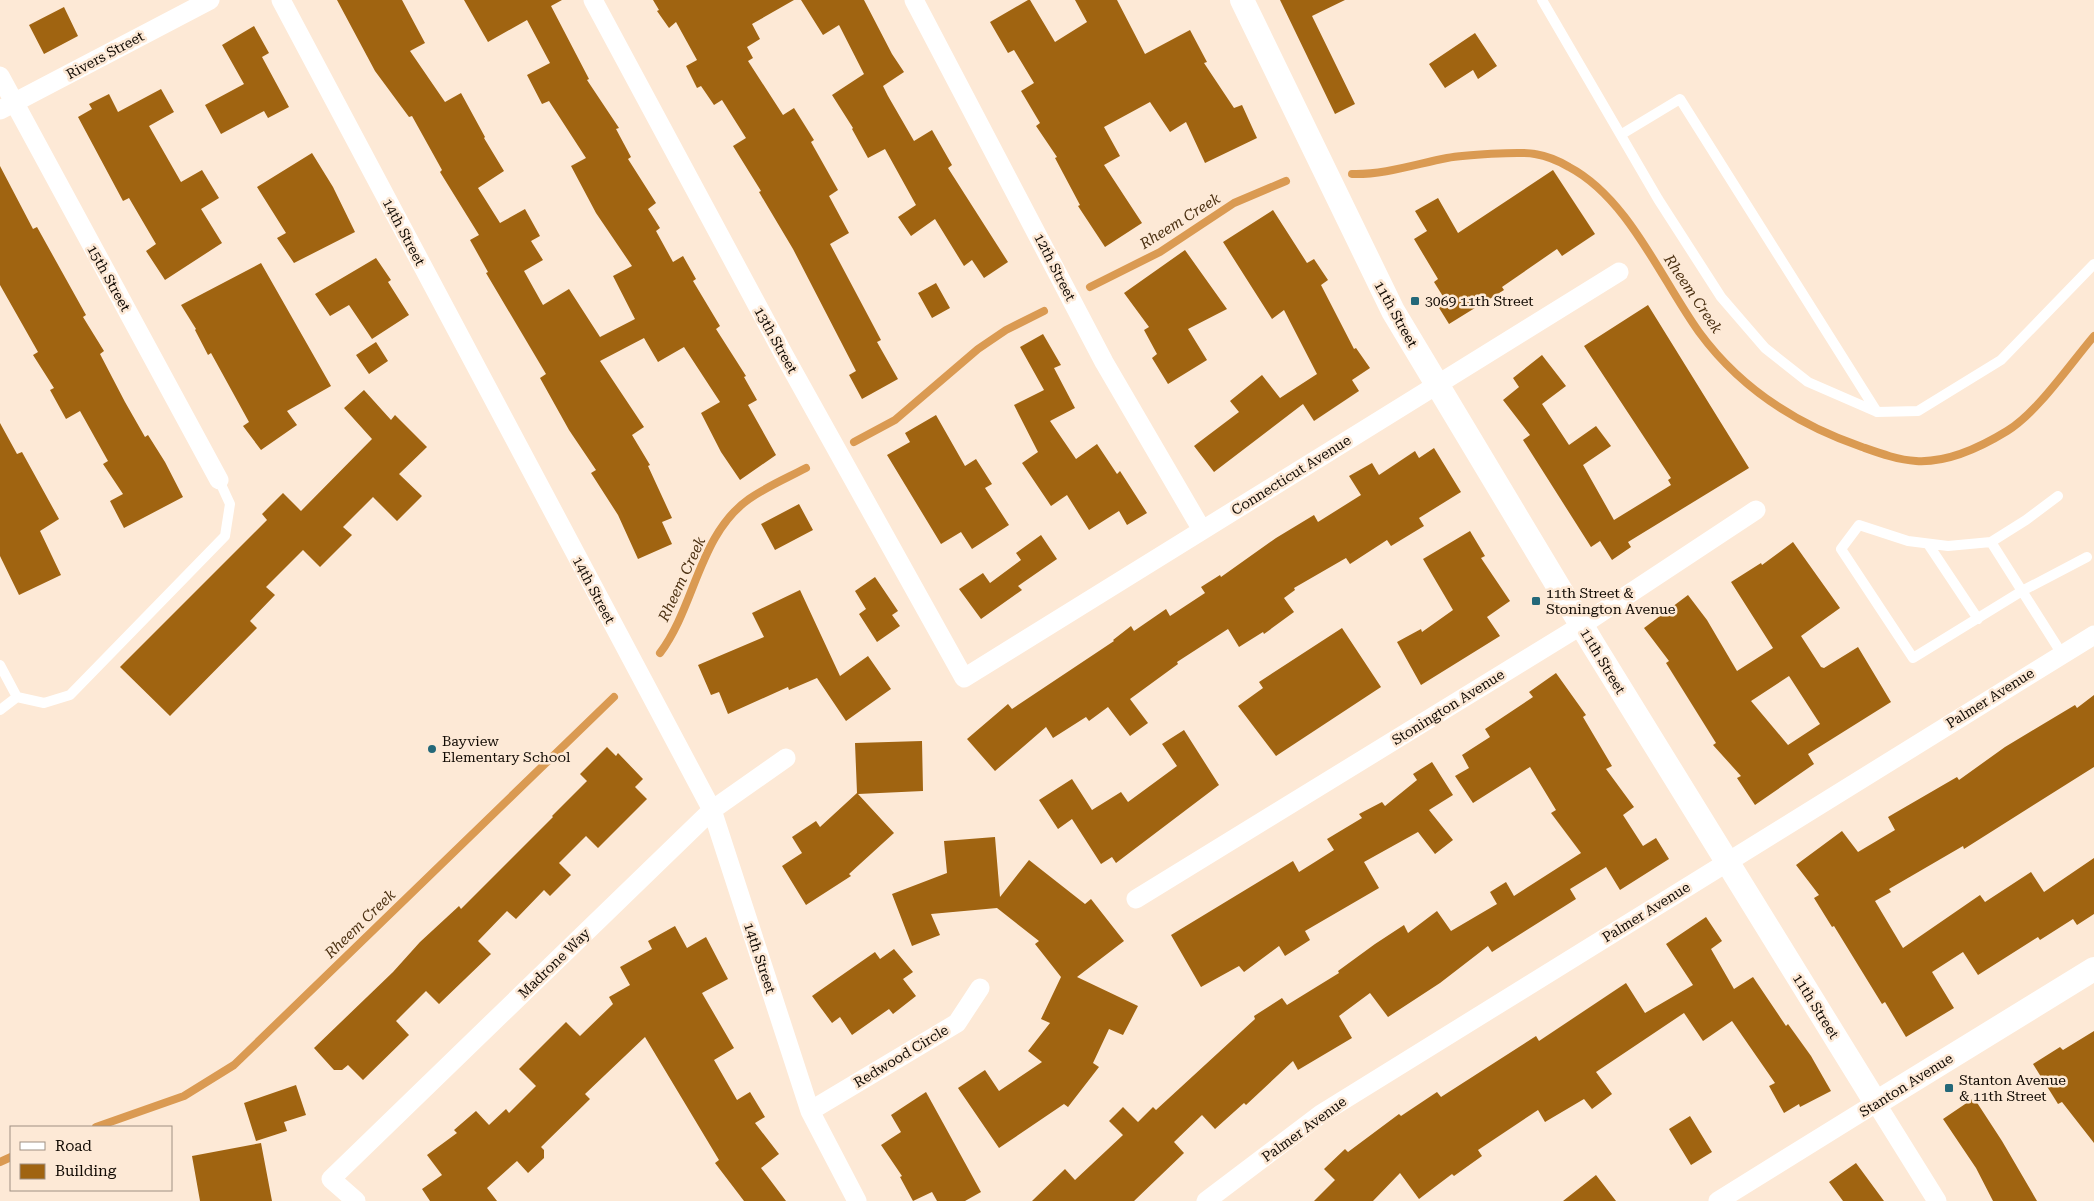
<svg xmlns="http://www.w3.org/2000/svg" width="2094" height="1201" viewBox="0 0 2094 1201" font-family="'Roboto Serif',serif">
	<rect width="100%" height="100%" fill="#fde9d6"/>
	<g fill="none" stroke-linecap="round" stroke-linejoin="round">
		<path stroke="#da9a52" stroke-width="8" d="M 1352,174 C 1384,175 1416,164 1447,158 C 1463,155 1520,151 1535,154 C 1547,156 1559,161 1569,167 C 1628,198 1661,279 1699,332 C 1740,388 1798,425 1862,447 C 1879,453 1898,460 1916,461 C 1947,463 1981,447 2007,431 C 2037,413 2070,364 2094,336
			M 1090,287 L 1160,252 L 1234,203 L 1286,181
			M 854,442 L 895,420 L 978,349 L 1006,330 L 1044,311
			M 660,653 C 695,607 699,534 749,499 C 766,487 787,478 806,468
			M 96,1127 L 184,1096 L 234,1065 L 614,697
			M 0,1162 L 11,1157"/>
	</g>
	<path fill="#a06411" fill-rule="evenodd" d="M 337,0 L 402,0 L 425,43 L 410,51 L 445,102 L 461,93 L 485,137 L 484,138 L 504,171 L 478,188 L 500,223 L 525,209 L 540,236 L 531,241 L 543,260 L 524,271 L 543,305 L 569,289 L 600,337 L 635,319 L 613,276 L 632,266 L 596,213 L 571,166 L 586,158 L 549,101 L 542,104 L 527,75 L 550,63 L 527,20 L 488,42 L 464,0 L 562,0 L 551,6 L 589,79 L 587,80 L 619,128 L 616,129 L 631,157 L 628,159 L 656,203 L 648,209 L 660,228 L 656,231 L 673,262 L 683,256 L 696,279 L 693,281 L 720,326 L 716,329 L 746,376 L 744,377 L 757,400 L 748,405 L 776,455 L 740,480 L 721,452 L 701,413 L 720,402 L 684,347 L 658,362 L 644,338 L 600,361 L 644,427 L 632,435 L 650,465 L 648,466 L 672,518 L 662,522 L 672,544 L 638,559 L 618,515 L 591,473 L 596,470 L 569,430 L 540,378 L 546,374 L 486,273 L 488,272 L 470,240 L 479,235 L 440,172 L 442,170 L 412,116 L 409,117 L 375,71 Z
		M 653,0 L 794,0 L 752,24 L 760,39 L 747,47 L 753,58 L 748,61 L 783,115 L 794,108 L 814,140 L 811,142 L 838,190 L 829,196 L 849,233 L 830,244 L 881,340 L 877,342 L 898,379 L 862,399 L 849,375 L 856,371 L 793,249 L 759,192 L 761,191 L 733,146 L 746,138 L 722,100 L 714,105 L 701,86 L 697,88 L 686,66 L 697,60 L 676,22 L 669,28 L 657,11 L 659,10 Z
		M 801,0 L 864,0 L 892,54 L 904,72 L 883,86 L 888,96 L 914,141 L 932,130 L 952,165 L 948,168 L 1008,262 L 984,278 L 972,260 L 964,266 L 935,219 L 911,236 L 898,217 L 916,205 L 885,149 L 868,158 L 852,129 L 853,128 L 832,95 L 864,74 L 839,25 L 823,35 Z
		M 1028,0 L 1030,0 L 1055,42 L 1087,22 L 1075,0 L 1117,0 L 1145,54 L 1190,30 L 1207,62 L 1204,63 L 1234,108 L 1242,105 L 1257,138 L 1205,163 L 1186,122 L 1170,132 L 1150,102 L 1104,127 L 1120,156 L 1104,165 L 1142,223 L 1105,247 L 1078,206 L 1080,205 L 1055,158 L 1057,157 L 1036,126 L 1040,123 L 1021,91 L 1034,83 L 1014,50 L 1008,53 L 990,22 Z
		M 1280,0 L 1345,0 L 1312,16 L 1355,104 L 1335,114 Z
		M 64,7 L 78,36 L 44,54 L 29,25 Z
		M 254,26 L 269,53 L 262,57 L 289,107 L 268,118 L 264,111 L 221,134 L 205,105 L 244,84 L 222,45 Z
		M 1475,33 L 1497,66 L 1478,79 L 1473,70 L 1445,88 L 1429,64 Z
		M 161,89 L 174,112 L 149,126 L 181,182 L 202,170 L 219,198 L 201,209 L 222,243 L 165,280 L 146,251 L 156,244 L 129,198 L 123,201 L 78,117 L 92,109 L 89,104 L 109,94 L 118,112 Z
		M 312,153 L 333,187 L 355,232 L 294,263 L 277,238 L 286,233 L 257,187 Z
		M 0,166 L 33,229 L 37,227 L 86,315 L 83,317 L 104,351 L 100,354 L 125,402 L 145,437 L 148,435 L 165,462 L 183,497 L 124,528 L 110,501 L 123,494 L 103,464 L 108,461 L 80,411 L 66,419 L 50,390 L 54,388 L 33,355 L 38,352 L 0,285 Z
		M 1553,170 L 1595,234 L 1562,256 L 1557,249 L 1502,287 L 1504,290 L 1449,324 L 1436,303 L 1444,298 L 1434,282 L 1438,279 L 1414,239 L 1427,231 L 1415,211 L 1438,198 L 1458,233 Z
		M 1273,210 L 1307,263 L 1314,259 L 1328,280 L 1321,285 L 1354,349 L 1356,348 L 1370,368 L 1352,380 L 1359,391 L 1314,421 L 1303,404 L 1214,472 L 1194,446 L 1239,412 L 1230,401 L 1262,375 L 1280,398 L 1317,374 L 1284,310 L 1272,319 L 1223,242 Z
		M 1185,250 L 1227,309 L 1188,329 L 1207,360 L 1168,384 L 1152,358 L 1157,354 L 1144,330 L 1149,327 L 1124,293 Z
		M 376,258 L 391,280 L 388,282 L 409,315 L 372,339 L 349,305 L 330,316 L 315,294 Z
		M 261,263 L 331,386 L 287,411 L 297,425 L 261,450 L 243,426 L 249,422 L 211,353 L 208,355 L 195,330 L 196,329 L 181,305 Z
		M 936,283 L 950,308 L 932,318 L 918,293 Z
		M 1648,305 L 1749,468 L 1628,542 L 1631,547 L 1612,560 L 1600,541 L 1591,547 L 1523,440 L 1530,435 L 1503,400 L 1519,387 L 1513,378 L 1542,355 L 1566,386 L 1542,404 L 1569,445 L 1596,426 L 1611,446 L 1583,465 L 1614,520 L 1671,485 L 1668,480 L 1671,478 L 1584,346 Z
		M 1043,334 L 1061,365 L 1054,368 L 1075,408 L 1050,421 L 1076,459 L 1097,444 L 1117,474 L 1120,471 L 1147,513 L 1127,525 L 1119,511 L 1089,530 L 1067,495 L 1051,506 L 1022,463 L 1038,452 L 1014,405 L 1044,390 L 1020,347 Z
		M 376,342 L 388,361 L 369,374 L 356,355 Z
		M 364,390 L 391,420 L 395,415 L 427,447 L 399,474 L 422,496 L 397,521 L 373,497 L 343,527 L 352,535 L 320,567 L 303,550 L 266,587 L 275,595 L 250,621 L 257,628 L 170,716 L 120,667 L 267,520 L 262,514 L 283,493 L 301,511 L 372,439 L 344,408 Z
		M 936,415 L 965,466 L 976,459 L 992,484 L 985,488 L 1009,525 L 972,549 L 961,532 L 941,544 L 887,455 L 910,442 L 905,433 Z
		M 0,423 L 17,454 L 22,452 L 59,519 L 40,531 L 61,575 L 19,595 L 0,556 Z
		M 1434,448 L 1461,492 L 1419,518 L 1424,526 L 1391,546 L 1387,540 L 1350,564 L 1346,558 L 1294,588 L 1295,590 L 1284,598 L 1294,612 L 1264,634 L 1263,632 L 1239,647 L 1228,629 L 1177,662 L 1178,664 L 1130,699 L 1148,723 L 1130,736 L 1108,707 L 1089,721 L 1086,717 L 1053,738 L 1046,727 L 995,771 L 967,739 L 1008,704 L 1012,709 L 1114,641 L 1113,640 L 1131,626 L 1134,631 L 1166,609 L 1170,616 L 1205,593 L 1201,587 L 1220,575 L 1221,577 L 1276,538 L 1314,515 L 1318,522 L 1361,495 L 1349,476 L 1372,463 L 1379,475 L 1415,451 L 1419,458 Z
		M 799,504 L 813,530 L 775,550 L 761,524 Z
		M 1470,531 L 1485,556 L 1481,558 L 1510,601 L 1487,617 L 1500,636 L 1421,685 L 1397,642 L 1421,629 L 1422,632 L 1453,610 L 1423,559 Z
		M 1041,535 L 1057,559 L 1018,586 L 1022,590 L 981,619 L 959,589 L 983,573 L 990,583 L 1021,560 L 1016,553 Z
		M 1793,542 L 1840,608 L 1801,636 L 1821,667 L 1824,668 L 1858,647 L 1891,702 L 1808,754 L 1814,764 L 1755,805 L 1737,778 L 1741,776 L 1713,745 L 1716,743 L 1666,663 L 1669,661 L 1644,628 L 1688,595 L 1707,620 L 1737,671 L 1773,648 L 1731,582 L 1761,563 L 1762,565 ZM 1789,676 L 1820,724 L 1788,745 L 1751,701 Z
		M 875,577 L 898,611 L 892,615 L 900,626 L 877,642 L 859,614 L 866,609 L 855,591 Z
		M 800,590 L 840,676 L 868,656 L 891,689 L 846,721 L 817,678 L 789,690 L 788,687 L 728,714 L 719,692 L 711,695 L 698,665 L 764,637 L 752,613 Z
		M 1342,628 L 1381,687 L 1276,756 L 1238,706 L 1263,688 L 1259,682 Z
		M 1556,673 L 1586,715 L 1583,717 L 1612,766 L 1606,769 L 1634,807 L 1623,815 L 1643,846 L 1656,838 L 1669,859 L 1620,890 L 1606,867 L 1570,889 L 1576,899 L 1492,952 L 1488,946 L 1440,983 L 1388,1017 L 1370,993 L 1339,1016 L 1352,1038 L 1298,1070 L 1293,1061 L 1246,1105 L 1244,1103 L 1215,1129 L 1202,1115 L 1174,1142 L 1184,1153 L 1134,1201 L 1032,1201 L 1065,1169 L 1075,1180 L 1123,1135 L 1109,1121 L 1123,1107 L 1138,1122 L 1153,1107 L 1156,1110 L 1255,1019 L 1254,1016 L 1282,998 L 1287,1005 L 1339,973 L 1338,971 L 1375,944 L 1404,925 L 1408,933 L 1437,911 L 1451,931 L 1497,904 L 1490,892 L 1506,882 L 1514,896 L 1581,853 L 1551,813 L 1556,810 L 1530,767 L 1473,803 L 1455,776 L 1469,768 L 1462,755 L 1490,737 L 1485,729 L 1533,697 L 1529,692 Z
		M 2094,695 L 2094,767 L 1964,849 L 1963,846 L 1889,889 L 1891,892 L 1875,901 L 1903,948 L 1980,895 L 1985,902 L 2031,872 L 2044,892 L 2094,858 L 2094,914 L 2077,925 L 2073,919 L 2040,940 L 2038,937 L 1978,975 L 1963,952 L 1932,972 L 1954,1008 L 1906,1037 L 1885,1002 L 1882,1004 L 1834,926 L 1832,927 L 1814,898 L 1819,895 L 1796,865 L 1842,831 L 1858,852 L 1895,830 L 1888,817 L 1957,777 L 1959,780 L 2005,747 L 2075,705 L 2077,708 Z
		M 1184,730 L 1219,785 L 1116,863 L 1112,857 L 1101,864 L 1072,819 L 1058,829 L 1039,800 L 1072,779 L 1092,810 L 1121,792 L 1128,802 L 1177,766 L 1162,744 Z
		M 922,741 L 923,791 L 858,794 L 894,833 L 849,874 L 851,876 L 806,905 L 782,866 L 802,853 L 792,837 L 816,821 L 820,827 L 857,793 L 855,743 Z
		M 607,747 L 616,756 L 618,753 L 643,779 L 635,787 L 647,799 L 598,848 L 586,836 L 559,863 L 571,875 L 550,896 L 544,890 L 516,919 L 507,911 L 478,941 L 491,954 L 439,1004 L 426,991 L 396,1021 L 409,1035 L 363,1080 L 348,1065 L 342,1070 L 334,1070 L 314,1048 L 393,972 L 420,942 L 459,906 L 461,909 L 553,817 L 552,816 L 587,781 L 580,774 Z
		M 1432,762 L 1453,795 L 1429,810 L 1453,840 L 1435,854 L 1418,832 L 1364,862 L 1379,888 L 1305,931 L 1310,940 L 1285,956 L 1279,946 L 1244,972 L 1239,966 L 1201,987 L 1171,935 L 1293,861 L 1299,872 L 1334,850 L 1327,839 L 1362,818 L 1359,814 L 1382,802 L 1385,806 L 1417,780 L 1413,774 Z
		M 995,837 L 1000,897 L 1029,860 L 1085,904 L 1091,899 L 1124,941 L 1077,977 L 1138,1006 L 1123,1035 L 1109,1029 L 1093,1063 L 1099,1067 L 1068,1107 L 1064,1104 L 999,1148 L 958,1088 L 985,1070 L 999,1091 L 1042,1062 L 1028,1051 L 1050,1023 L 1041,1019 L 1061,977 L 1035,944 L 1039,941 L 997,908 L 931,914 L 940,935 L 912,946 L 892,894 L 947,873 L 944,841 Z
		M 1706,917 L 1722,941 L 1711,949 L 1734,989 L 1753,977 L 1786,1026 L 1788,1024 L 1811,1056 L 1831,1091 L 1800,1107 L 1799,1104 L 1784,1113 L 1769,1086 L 1775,1083 L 1732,1021 L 1703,1041 L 1684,1013 L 1596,1072 L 1612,1094 L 1592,1109 L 1584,1099 L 1545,1122 L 1538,1110 L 1478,1150 L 1482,1156 L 1454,1176 L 1452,1174 L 1419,1199 L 1400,1173 L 1373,1201 L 1314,1201 L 1335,1180 L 1324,1169 L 1345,1149 L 1348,1152 L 1399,1114 L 1401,1116 L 1437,1092 L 1441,1097 L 1536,1036 L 1539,1041 L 1626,983 L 1645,1013 L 1693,985 L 1666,944 Z
		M 675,926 L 687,948 L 706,937 L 728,979 L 702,993 L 734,1048 L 714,1060 L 737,1100 L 750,1092 L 765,1117 L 755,1123 L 779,1154 L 761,1168 L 786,1201 L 744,1201 L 715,1163 L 719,1160 L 645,1037 L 585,1094 L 590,1099 L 541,1147 L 544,1150 L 544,1158 L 528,1173 L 517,1161 L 487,1188 L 497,1201 L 430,1201 L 422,1189 L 442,1175 L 427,1155 L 457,1133 L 454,1130 L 476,1111 L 489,1125 L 506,1109 L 509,1113 L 536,1086 L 519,1069 L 566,1022 L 580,1036 L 613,1004 L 609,997 L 630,985 L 620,967 L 652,949 L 648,941 Z
		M 894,949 L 913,972 L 903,979 L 916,996 L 893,1014 L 889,1009 L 852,1035 L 840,1017 L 832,1023 L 812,996 L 875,952 L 880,959 Z
		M 2094,1031 L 2094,1143 L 2062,1102 L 2058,1104 L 2033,1064 L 2060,1047 L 2063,1050 Z
		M 296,1085 L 306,1115 L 284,1122 L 287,1131 L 256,1141 L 244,1103 Z
		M 926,1092 L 981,1192 L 965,1201 L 937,1201 L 932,1192 L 913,1201 L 900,1177 L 902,1176 L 881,1145 L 901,1132 L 891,1115 Z
		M 1974,1098 L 2002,1141 L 2037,1201 L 1993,1201 L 1976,1168 L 1943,1119 Z
		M 1690,1116 L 1712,1152 L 1691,1165 L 1669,1129 Z
		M 261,1143 L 272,1201 L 200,1201 L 192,1156 Z
		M 1856,1163 L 1884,1201 L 1843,1201 L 1829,1182 Z
		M 1596,1175 L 1616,1201 L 1563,1201 Z"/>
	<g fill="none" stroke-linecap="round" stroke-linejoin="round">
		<path stroke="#fff" stroke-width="10" d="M 1542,0 L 1658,199 L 1721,297 L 1765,348 L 1808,382 L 1877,412 L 1918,411 L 2001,360 L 2094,264
			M 1622,134 L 1680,99 L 1877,412
			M 1991,542 L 2026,520 L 2058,496
			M 1928,544 L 1978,619
			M 2062,654 L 1991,542 L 1948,546 L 1908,541 L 1859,525 L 1841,549 L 1913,658 L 2022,591 L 2087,557
			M 0,665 L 17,697
			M 0,710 L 17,697 L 44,703 L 70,695 L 225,536 L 230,504 L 219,480"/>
		<path stroke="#fff" stroke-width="19" d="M 281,0 L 712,810 L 810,1111 L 857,1201
			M 593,0 L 784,355 L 964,678 L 1619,272
			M 914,0 L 1104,362 L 1202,530
			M 0,76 L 219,480
			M 0,110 L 210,0
			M 1136,899 L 1582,625 L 1756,510
			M 810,1111 L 957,1023 L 980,988
			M 356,1201 L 331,1179 L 712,810 L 786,758
			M 1206,1201 L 1321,1114 L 2094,635
			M 1718,1201 L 1876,1103 L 1937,1201"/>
		<path stroke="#fff" stroke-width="24" d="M 1242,0 L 1393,311 L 1594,646 L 1876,1103 L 2094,969"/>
	</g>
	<g fill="#246879" stroke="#fde9d6" stroke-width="2">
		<rect x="1410" y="296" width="10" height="10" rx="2.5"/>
		<rect x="1531" y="596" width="10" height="10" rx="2.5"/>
		<circle cx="432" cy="749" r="5"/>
		<rect x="1944" y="1083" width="10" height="10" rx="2.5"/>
	</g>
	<g text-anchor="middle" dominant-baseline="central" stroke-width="5" stroke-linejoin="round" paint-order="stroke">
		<g font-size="14" fill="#120b04" stroke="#fde9d6">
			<text transform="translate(105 55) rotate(-28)">Rivers Street</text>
			<text transform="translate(404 232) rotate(62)">14th Street</text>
			<text transform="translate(1055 267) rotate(63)">12th Street</text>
			<text transform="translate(109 278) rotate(61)">15th Street</text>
			<text transform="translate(1396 314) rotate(61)">11th Street</text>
			<text transform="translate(776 340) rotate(61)">13th Street</text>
			<text transform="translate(1291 475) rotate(-32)">Connecticut Avenue</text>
			<text transform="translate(594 590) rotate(62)">14th Street</text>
			<text transform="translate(1603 661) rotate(59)">11th Street</text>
			<text transform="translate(1990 698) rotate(-32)">Palmer Avenue</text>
			<text transform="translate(1448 707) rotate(-32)">Stonington Avenue</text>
			<text transform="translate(1646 912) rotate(-32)">Palmer Avenue</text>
			<text transform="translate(760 958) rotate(72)">14th Street</text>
			<text transform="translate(554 963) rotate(-44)">Madrone Way</text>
			<text transform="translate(1816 1006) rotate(58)">11th Street</text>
			<text transform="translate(901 1056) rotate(-31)">Redwood Circle</text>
			<text transform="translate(1906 1085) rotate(-32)">Stanton Avenue</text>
			<text transform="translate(1304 1129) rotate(-36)">Palmer Avenue</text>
		</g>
		<g font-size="14" fill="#120b04" stroke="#fde9d6" text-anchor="start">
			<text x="1425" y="301">3069 11th Street</text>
			<text x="1546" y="593">11th Street &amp;<tspan x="1546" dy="16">Stonington Avenue</tspan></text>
			<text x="442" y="741">Bayview<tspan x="442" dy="16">Elementary School</tspan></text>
			<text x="1959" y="1080">Stanton Avenue<tspan x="1959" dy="16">&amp; 11th Street</tspan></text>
		</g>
		<g font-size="15" font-style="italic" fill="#4c3112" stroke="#fde9d6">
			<text transform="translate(1180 221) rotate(-32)">Rheem Creek</text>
			<text transform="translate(1693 294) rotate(56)">Rheem Creek</text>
			<text transform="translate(682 579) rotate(-65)">Rheem Creek</text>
			<text transform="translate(360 924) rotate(-44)">Rheem Creek</text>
		</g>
	</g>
	<rect x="10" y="1126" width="162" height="65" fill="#fde9d6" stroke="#9f9082"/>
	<rect x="20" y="1142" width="25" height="8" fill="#ffffff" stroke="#9f9082"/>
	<text x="55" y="1151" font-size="15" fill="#120b04">Road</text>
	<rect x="20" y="1164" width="25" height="15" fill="#a06411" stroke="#9f9082"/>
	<text x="55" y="1176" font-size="15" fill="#120b04">Building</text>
</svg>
